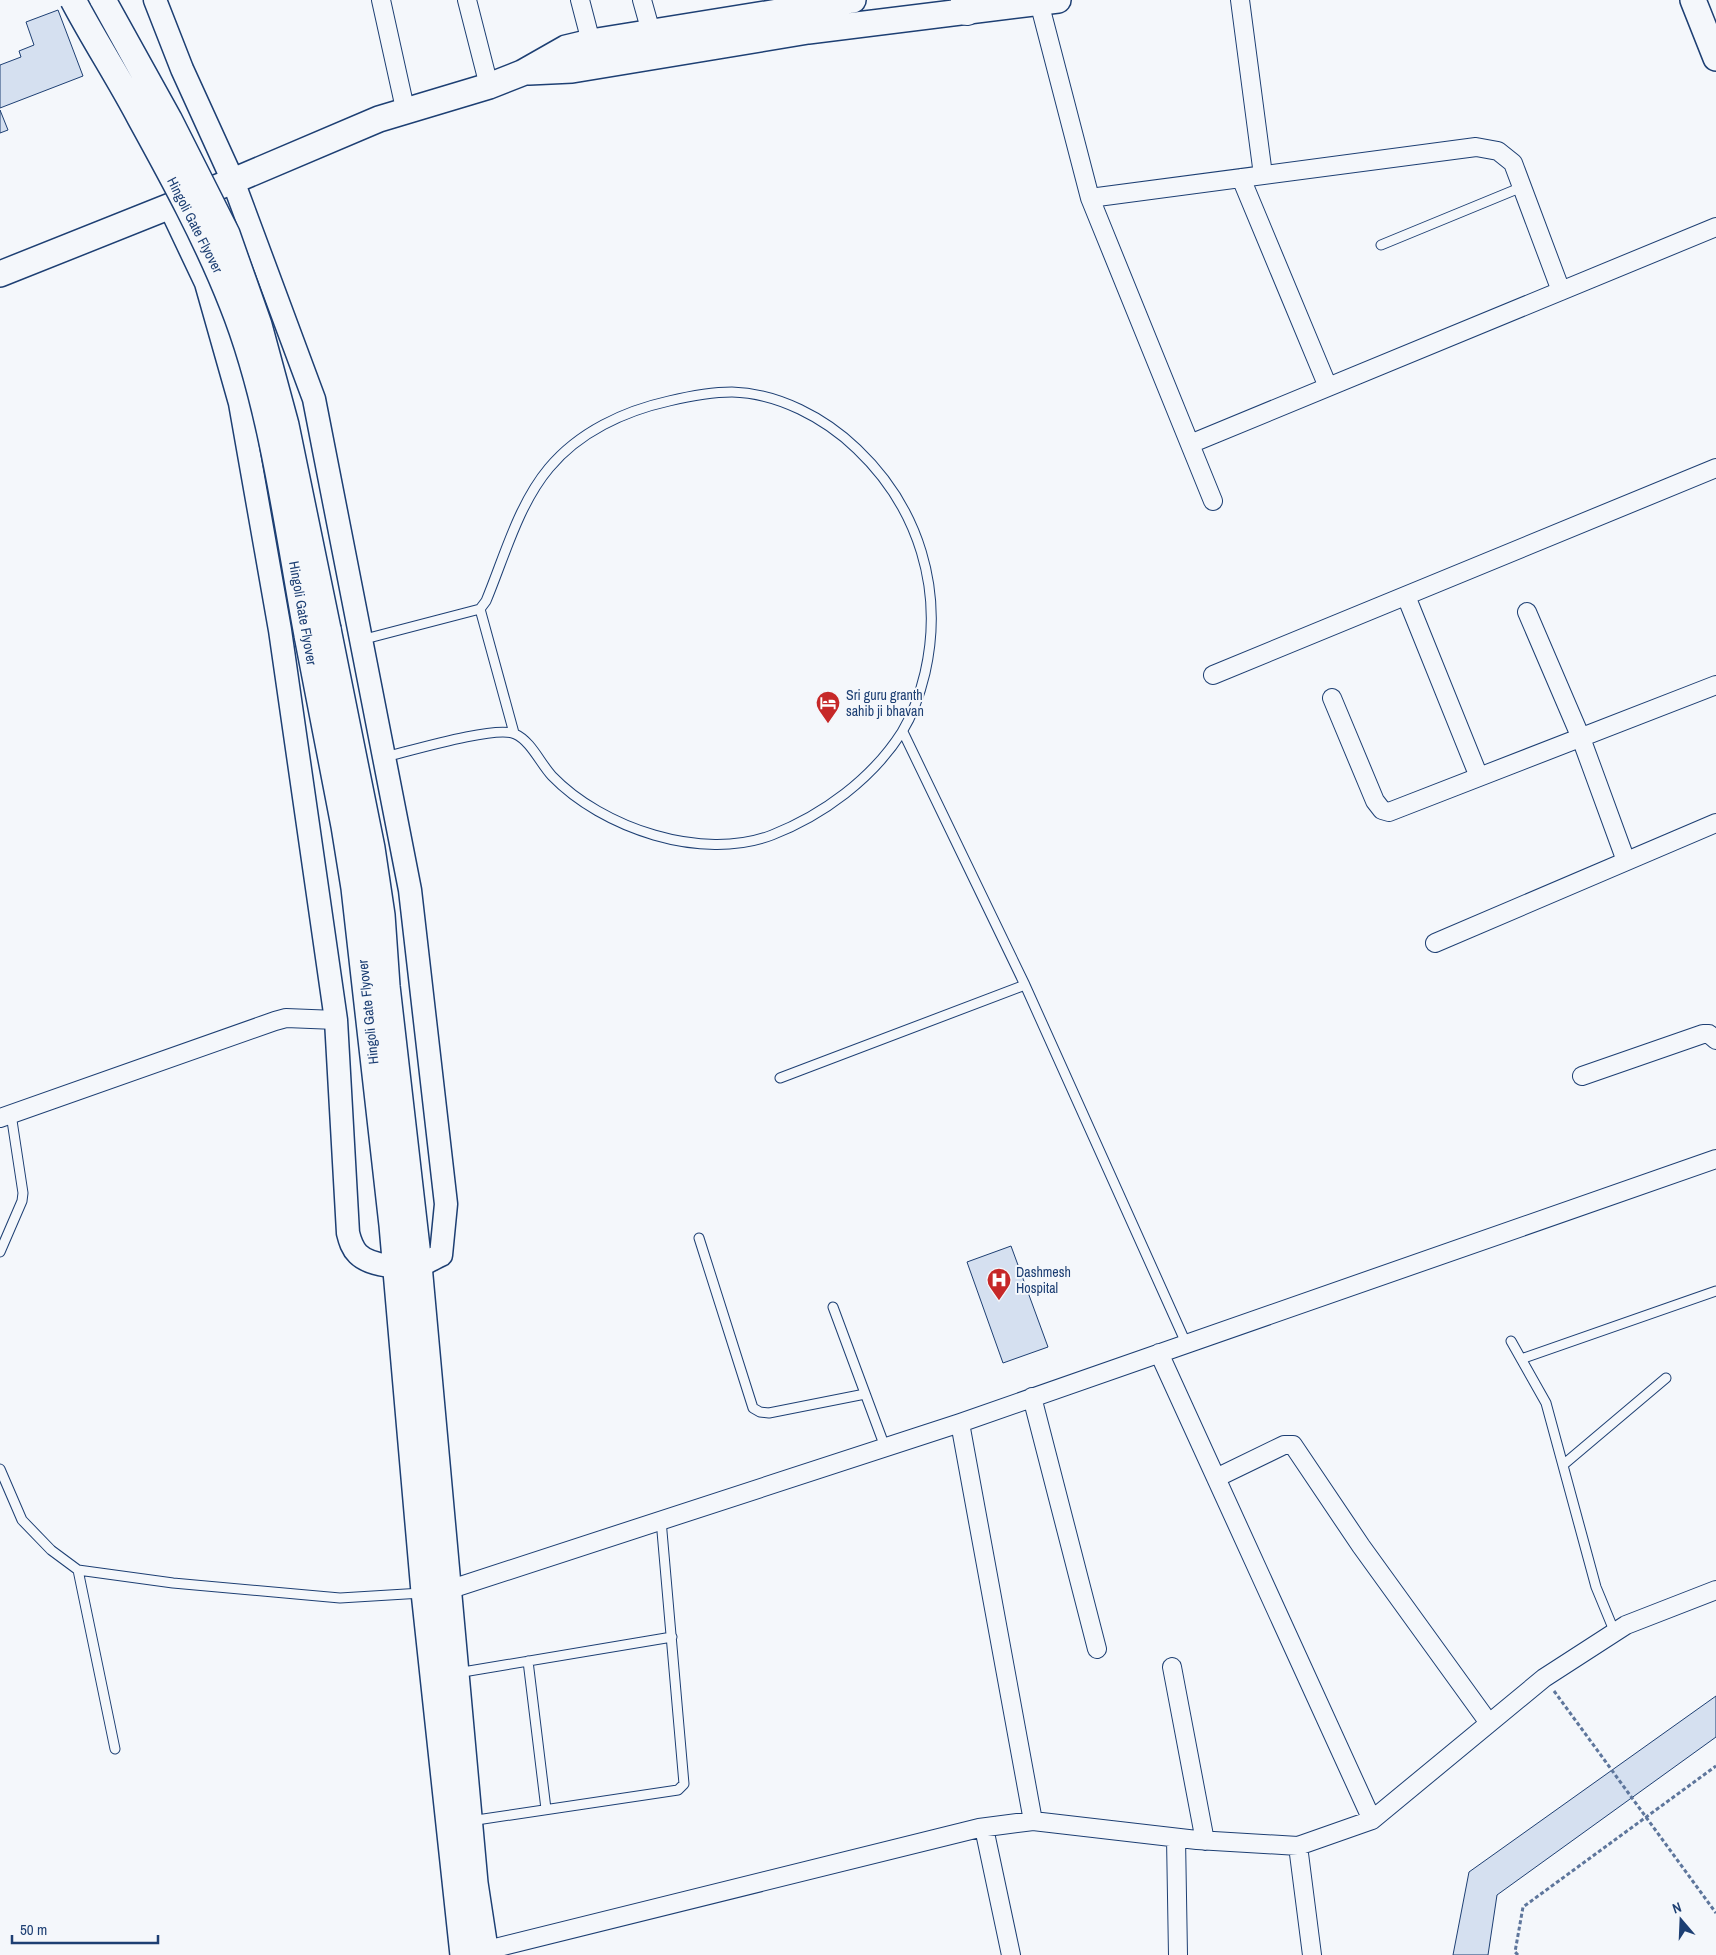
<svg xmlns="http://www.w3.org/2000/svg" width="1716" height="1955" viewBox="0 0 1716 1955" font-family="'Archivo Narrow',sans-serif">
	<rect width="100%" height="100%" fill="#f4f7fb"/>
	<path fill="#d5e0f0" stroke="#1d3f73" d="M 58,10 L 83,76 L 0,108 L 0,65 L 21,57 L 19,51 L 34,45 L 26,22 Z
		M 0,110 L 8,130 L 0,133 Z
		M 1011,1246 L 1048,1347 L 1003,1363 L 967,1262 Z
		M 1716,1696 L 1716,1737 L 1497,1895 L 1488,1955 L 1453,1955 L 1469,1872 Z"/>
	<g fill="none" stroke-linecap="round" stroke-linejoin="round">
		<defs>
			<path id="service" d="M 1381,245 L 1522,187
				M 480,609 L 514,733
				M 361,640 L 480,609 L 486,601 C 504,558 518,505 549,468 C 579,432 624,411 669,401 C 690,396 711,392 732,392 C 778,393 825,418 857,449 C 919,508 944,590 925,673 C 920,694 913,714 902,732 C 872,779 823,815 772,835 C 702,862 602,828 552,776 C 540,763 531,741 515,734 C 496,725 410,751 385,757
				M 903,732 L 1025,985 L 1186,1343
				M 780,1078 L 1025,985
				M 699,1238 L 753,1408 L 760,1412 L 769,1413 L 865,1394
				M 0,1252 L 22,1201 L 23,1193 L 11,1114
				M 833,1307 L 885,1447
				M 1511,1341 L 1546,1403 L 1596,1587 L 1615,1633
				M 1521,1359 L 1716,1291
				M 1563,1465 L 1666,1378
				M 0,1469 L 22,1520 L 51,1550 L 78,1570 L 173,1583 L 340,1598 L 422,1593
				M 78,1570 L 115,1749
				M 528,1661 L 546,1809
				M 457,1673 L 672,1637
				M 470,1821 L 678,1790 L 684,1784 L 661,1520"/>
			<path id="minor" d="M 381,0 L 406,113
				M 467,0 L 489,86
				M 580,0 L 591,42
				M 642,0 L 651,32
				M 1240,0 L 1263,175
				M 1039,2 L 1090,198 L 1213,501
				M 1241,178 L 1328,387
				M 1090,198 L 1476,147 L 1498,151 L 1513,163 L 1561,291
				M 1190,444 L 1716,227
				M 1406,596 L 1479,777
				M 1527,612 L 1581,738 L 1626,861
				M 1213,675 L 1716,468
				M 1332,698 L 1375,801 L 1382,810 L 1389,812 L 1716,685
				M 1435,943 L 1716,823
				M 1582,1076 L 1703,1034 L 1709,1034 L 1716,1040
				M 0,1118 L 275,1021 L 286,1018 L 336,1020
				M 1159,1353 L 1372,1820
				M 1032,1397 L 1097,1649
				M 960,1423 L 1033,1821
				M 1216,1478 L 1284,1445 L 1293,1445 L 1361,1546 L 1489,1723
				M 439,1591 L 448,1590 L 960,1423 L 1716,1159
				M 1172,1667 L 1205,1841
				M 984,1828 L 1011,1955
				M 1176,1838 L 1178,1955
				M 1298,1846 L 1312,1955
				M 475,1953 L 979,1828 L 1033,1821 L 1197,1840 L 1298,1846 L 1372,1820 L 1544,1678 L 1626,1625 L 1716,1590"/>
			<path id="tertiary" d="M 155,0 L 182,69 L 233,181 L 314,399 L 410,890 L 446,1204 L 441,1255 C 434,1258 427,1263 419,1265 C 403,1269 370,1266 358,1254 C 352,1248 350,1241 348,1233 L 336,1020 L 280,630 L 240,403 L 206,283 L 170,207"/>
			<path id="secondary" d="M 1693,0 L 1716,58
				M 529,72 L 572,70 L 808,31 L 1058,0
				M 0,274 L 233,181 L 379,119 L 489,86 L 522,73 L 566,48 L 591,42 L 853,0
				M 328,629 L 372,848 L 382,915 L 387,986 L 419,1265 L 475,1883 L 486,1955
				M 307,635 L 344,826 L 354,888 L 392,1225 L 424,1592 L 463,1955"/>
			<path id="primary" d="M 965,0 L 967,11"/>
		</defs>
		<use href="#service" stroke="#1d3f73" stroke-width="11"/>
		<use href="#minor" stroke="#1d3f73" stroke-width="20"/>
		<use href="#tertiary" stroke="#1d3f73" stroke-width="25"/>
		<use href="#secondary" stroke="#1d3f73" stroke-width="28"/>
		<use href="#primary" stroke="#1d3f73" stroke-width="30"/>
		<path stroke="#5e769c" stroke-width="3" stroke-dasharray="4 2.5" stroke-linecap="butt" d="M 1554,1691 L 1716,1913
			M 1518,1955 L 1515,1952 L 1523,1907 L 1716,1766"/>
		<use href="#service" stroke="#f4f7fb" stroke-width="9"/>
		<use href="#minor" stroke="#f4f7fb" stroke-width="18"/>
		<use href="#tertiary" stroke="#f4f7fb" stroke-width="22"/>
		<use href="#secondary" stroke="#f4f7fb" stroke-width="25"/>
		<use href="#primary" stroke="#f4f7fb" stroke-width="28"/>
		<defs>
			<path id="secondary-bridge" d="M 73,0 C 94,40 119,78 140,118 C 173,178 207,240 232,304 C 272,404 287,528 307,635
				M 103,0 L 169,119 L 227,234 L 259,325 L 286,425 L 328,629"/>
		</defs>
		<use href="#secondary-bridge" stroke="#1d3f73" stroke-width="28" stroke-linecap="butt"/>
		<use href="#secondary-bridge" stroke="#f4f7fb" stroke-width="25"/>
	</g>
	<defs>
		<symbol id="hotel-pin" viewBox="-11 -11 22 30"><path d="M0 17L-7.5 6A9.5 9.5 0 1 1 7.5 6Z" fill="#c62828" stroke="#f4f7fb"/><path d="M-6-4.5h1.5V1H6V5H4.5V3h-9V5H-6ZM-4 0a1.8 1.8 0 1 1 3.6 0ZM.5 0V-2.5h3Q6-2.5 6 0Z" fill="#fff"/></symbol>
		<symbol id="hospital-pin" viewBox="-11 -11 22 30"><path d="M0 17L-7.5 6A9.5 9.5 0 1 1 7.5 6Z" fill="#c62828" stroke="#f4f7fb"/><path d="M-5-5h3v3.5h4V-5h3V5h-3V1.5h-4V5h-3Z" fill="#fff"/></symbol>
	</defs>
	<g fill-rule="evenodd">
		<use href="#hotel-pin" x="814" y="689" width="28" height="38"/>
		<use href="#hospital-pin" x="985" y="1266" width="28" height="38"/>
	</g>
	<g text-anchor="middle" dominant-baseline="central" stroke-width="4" stroke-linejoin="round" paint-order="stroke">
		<g font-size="14" fill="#1d3f73" stroke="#f4f7fb">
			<text transform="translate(195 225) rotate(63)">Hingoli Gate Flyover</text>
			<text transform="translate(303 613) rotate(80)">Hingoli Gate Flyover</text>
			<text transform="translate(368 1012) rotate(-96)">Hingoli Gate Flyover</text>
		</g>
		<g font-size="14" fill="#1d3f73" stroke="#f4f7fb" text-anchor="start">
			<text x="846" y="695">Sri guru granth<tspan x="846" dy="16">sahib ji bhavan</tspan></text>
			<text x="1016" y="1272">Dashmesh<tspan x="1016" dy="16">Hospital</tspan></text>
		</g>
	</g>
	<g transform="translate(1681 1920) rotate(341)" stroke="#f4f7fb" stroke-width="4" paint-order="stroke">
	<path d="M0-4L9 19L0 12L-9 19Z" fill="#1d3f73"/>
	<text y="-8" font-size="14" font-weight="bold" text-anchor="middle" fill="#1d3f73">N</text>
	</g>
	<path d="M12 1935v8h146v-8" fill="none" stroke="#1d3f73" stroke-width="2.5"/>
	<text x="20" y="1935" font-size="15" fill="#1d3f73" stroke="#f4f7fb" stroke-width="4" paint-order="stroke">50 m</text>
</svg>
